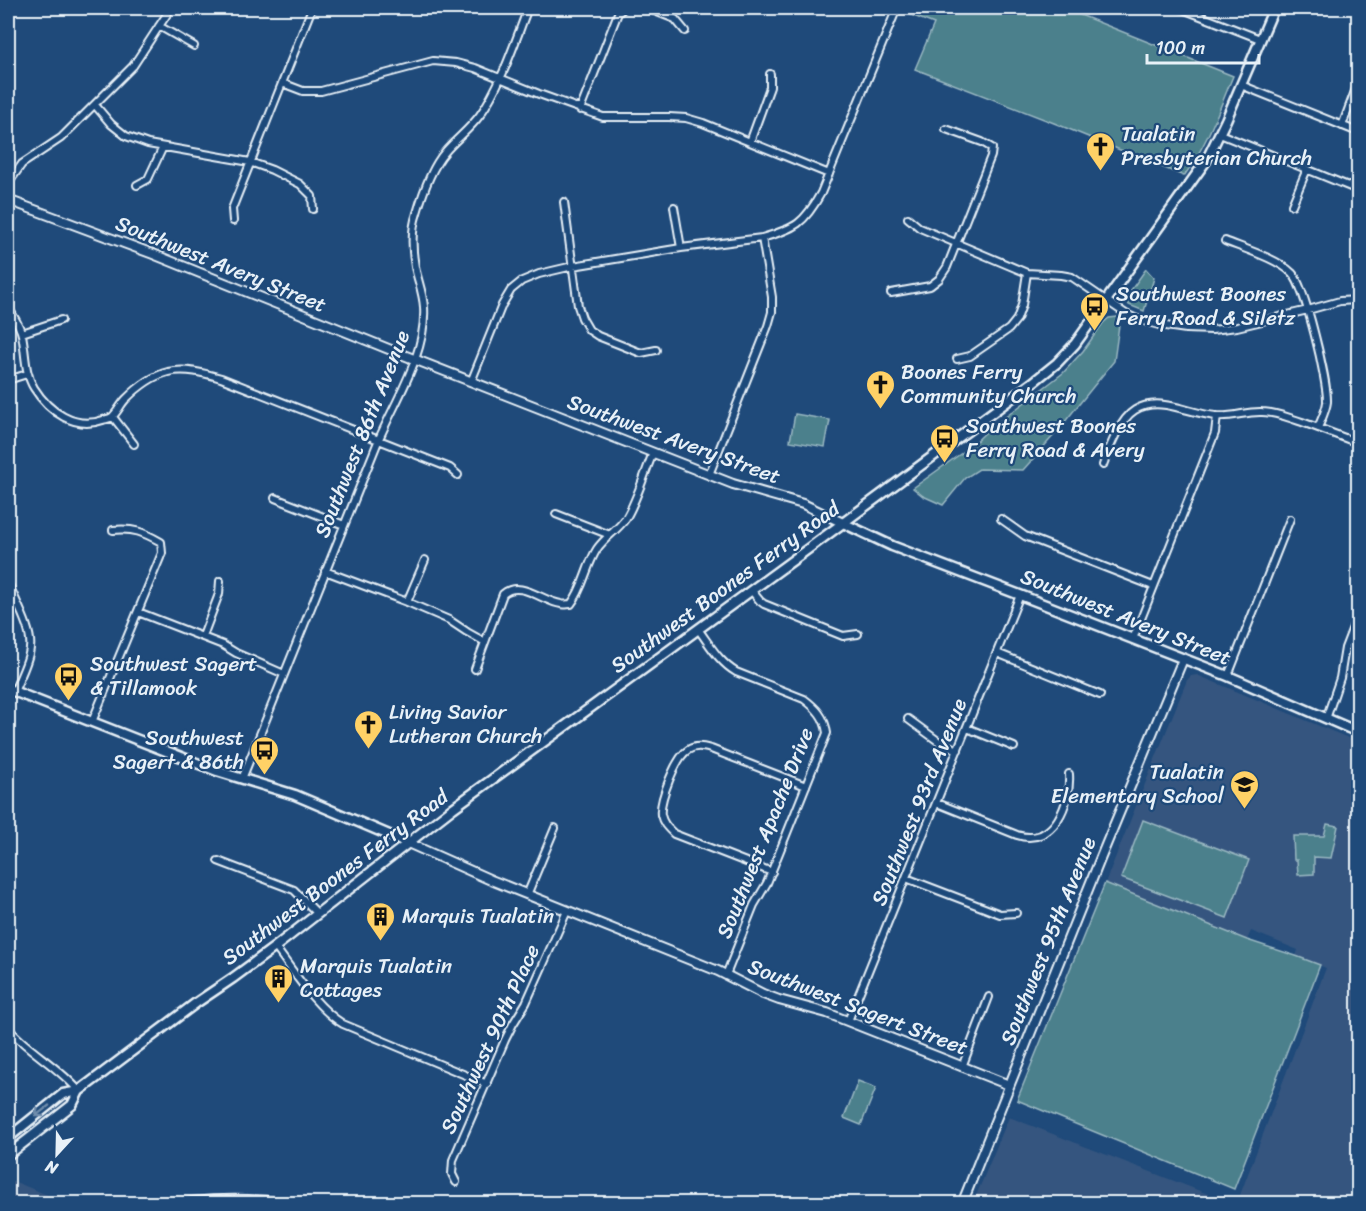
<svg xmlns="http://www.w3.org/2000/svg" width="1366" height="1211" viewBox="0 0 1366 1211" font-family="Sriracha,sans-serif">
	<rect width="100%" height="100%" fill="#1f4a7a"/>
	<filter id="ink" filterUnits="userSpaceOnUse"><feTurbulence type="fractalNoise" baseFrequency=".0167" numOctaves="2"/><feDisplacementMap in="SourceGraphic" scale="12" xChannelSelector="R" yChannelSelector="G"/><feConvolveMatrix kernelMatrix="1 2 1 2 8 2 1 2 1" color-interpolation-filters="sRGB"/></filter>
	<g filter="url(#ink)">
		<path fill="#35557f" d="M 1197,675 L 1358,742 L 1358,1203 L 1237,1203 L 1326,968 L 1296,956 L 1298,950 L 1251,931 L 1247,940 L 1105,883 L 1187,680 L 1191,676 Z
			M 1009,1117 L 1231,1203 L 973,1203 Z
			M 8,1179 L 67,1203 L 8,1203 Z"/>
		<path fill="#4c808c" stroke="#9ab8c2" stroke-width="1.5" d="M 902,8 L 921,8 L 937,14 L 940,8 L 1063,8 L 1233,76 C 1218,112 1207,145 1184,176 L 1054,123 L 915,69 L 934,24 L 901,11 Z
			M 1146,269 L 1154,278 L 1144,311 L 1129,305 L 1126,297 Z
			M 1118,317 L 1120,318 L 1114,361 L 1055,434 L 1023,470 L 979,469 L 965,478 L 943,505 L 923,496 L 913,488 L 970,447 L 986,432 L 1063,373 L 1083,351 L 1103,323 L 1109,318 Z
			M 795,414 L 830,420 L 825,447 L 790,441 Z
			M 1143,820 L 1249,860 L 1227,918 L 1121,878 Z
			M 1327,824 L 1338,826 L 1331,858 L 1314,857 L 1314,874 L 1298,875 L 1297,860 L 1294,860 L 1293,836 L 1324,836 Z
			M 1105,883 L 1247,940 L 1296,956 L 1320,965 L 1234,1189 L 1017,1100 Z
			M 858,1081 L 876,1088 L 861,1125 L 844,1118 Z"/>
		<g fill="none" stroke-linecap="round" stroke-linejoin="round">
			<defs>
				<path id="minor" d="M 647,8 L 675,19 L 685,31
					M 1180,8 L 1260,39
					M 159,26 L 194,46
					M 282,83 L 303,91 L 321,91 L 433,61 L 456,63 L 475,68 L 539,94 L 603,117 L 669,117 L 686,118 L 703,123 L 829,174
					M 1241,85 L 1358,132
					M 95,105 L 111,124 L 126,136 L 148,144 L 250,162 L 272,170 L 300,184 L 312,196 L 313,209
					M 580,110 L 618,13 L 624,8
					M 1342,126 L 1358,83
					M 1220,134 L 1358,190
					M 750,142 L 770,87 L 770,74
					M 8,184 L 22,164 L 61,138 L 133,66 L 171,8
					M 137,185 L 148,179 L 163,147
					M 564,202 L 578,306 L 582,318 L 589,330 L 598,336 L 641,353 L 656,350
					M 1292,205 L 1307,169
					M 674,207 L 681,248
					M 908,218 L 920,228 L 1027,273 L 1061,275 L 1072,277 L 1126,314 L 1137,319 L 1159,325 L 1186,329 L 1212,330 L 1237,327 L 1308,310 L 1340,301 L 1358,300
					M 233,221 L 232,209 L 312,8
					M 1225,241 C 1245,249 1278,259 1292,273 C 1305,285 1328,383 1327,402 C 1326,411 1321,420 1318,428
					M 891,293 L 930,286 L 939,279 L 947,267 L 991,156 L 992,148 L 982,142 L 946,129
					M 8,307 C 13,316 20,325 22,335 C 26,353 24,372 34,388 C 49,412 75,430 103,420 C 106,419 109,419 112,417 C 117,413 121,404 126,399 C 137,388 152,376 168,372 C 186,368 204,373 221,378 L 450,468 L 458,475
					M 22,333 L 61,320
					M 957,359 L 970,356 L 1009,329 L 1017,319 L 1022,305 L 1027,273
					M 8,380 L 27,374
					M 471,382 L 502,305 L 511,290 L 522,281 L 539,274 L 573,266 L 681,248 L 762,238
					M 113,417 L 134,444
					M 1103,465 C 1109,449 1120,419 1135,410 C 1160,395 1189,414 1216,416 C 1231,418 1247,411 1262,412 C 1276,412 1289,418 1302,422 C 1321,429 1340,436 1358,443
					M 709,475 L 768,326 L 772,312 L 772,297 L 762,238 C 796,228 804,224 821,193 L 897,8
					M 275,498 L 344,525
					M 556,514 L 610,535
					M 1001,519 L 1025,536 L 1153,586
					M 325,571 L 407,602 L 449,620 L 467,632 L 485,642
					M 8,582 C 14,599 33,630 30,648 C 29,661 19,679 14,692
					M 751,590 L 760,601 L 764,604 L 843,636 L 858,634
					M 407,602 L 425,560
					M 138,612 L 223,645 L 236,653 L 284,674
					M 698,629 C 710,645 719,662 736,672 L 804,699 C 816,708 825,717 827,733 L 767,883 L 754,905 L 726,975
					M 203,636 L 219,594 L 220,581
					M 1133,639 L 1215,433 L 1217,416
					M 997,653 L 1100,695
					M 475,669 L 503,594 C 520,579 543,602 561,604 C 564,605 568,604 571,604 C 584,588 586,566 597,549 C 605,537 618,530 626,518 C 637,500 645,472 653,453
					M 1228,676 L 1290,519
					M 908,719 L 938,741 L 958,750
					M 1326,719 L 1340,678 L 1345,648 L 1358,614
					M 92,722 L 162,553 L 161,542 C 143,532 134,528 113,530
					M 967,728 L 1014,747
					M 242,779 L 379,439 C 396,400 427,352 424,307 C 423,293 418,281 415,267 C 412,250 411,230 417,213 C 423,192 431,168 445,152 C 456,139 470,129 480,115 C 502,83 514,44 528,8
					M 937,803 L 1017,835 C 1054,847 1071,803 1069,774
					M 218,861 L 294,890 L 318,914
					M 772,872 L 674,834 C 668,828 663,824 661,815 C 659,801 676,757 688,750 C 696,745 703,747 711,749 L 806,786
					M 906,878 L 1000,914 L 1016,913
					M 527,895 L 555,828
					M 275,947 C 294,972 316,1008 343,1024 L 487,1084
					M 848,1021 L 1020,595
					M 8,1028 C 29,1052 58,1066 79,1091
					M 962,1067 L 989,997
					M 456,1182 L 452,1174 L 453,1160 L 505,1040 L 513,1024 L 526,1003 L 567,911"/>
				<path id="tertiary" d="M 8,200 L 153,254 L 401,354 L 733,484 L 803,504 L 843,523
					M 408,843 L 491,880 L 718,971 L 763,994 L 779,1000 L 827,1013 L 1009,1085
					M 962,1204 L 1101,857 L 1183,659"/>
				<path id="secondary" d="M 843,523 L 892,546 L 1020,595 L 1228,676 L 1358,732
					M 8,689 L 217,771 L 295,795 L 408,843
					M 8,1138 L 63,1094 L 79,1091
					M 8,1155 L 72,1105 L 79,1091 L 196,1003 L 233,978 L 275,947 L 453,808 L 793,560 L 1032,383 L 1057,363 L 1075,344 L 1206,161 L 1226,120 L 1274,8"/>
			</defs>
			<use href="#minor" stroke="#e8f1f8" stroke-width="10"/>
			<use href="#tertiary" stroke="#e8f1f8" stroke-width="12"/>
			<use href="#secondary" stroke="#e8f1f8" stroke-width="13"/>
			<use href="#minor" stroke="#1f4a7a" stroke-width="6"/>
			<use href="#tertiary" stroke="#1f4a7a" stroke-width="8"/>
			<use href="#secondary" stroke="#1f4a7a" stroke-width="8"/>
			<path stroke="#e8f1f8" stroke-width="2" d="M 149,1204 C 207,1191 265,1192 323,1204"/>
		</g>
		<defs><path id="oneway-shaft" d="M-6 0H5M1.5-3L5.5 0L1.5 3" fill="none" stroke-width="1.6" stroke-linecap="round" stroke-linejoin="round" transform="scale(1.5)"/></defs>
		<use stroke="#6f8dac" href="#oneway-shaft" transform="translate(42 1111) rotate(142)"/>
	</g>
	<defs>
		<symbol id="church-pin" viewBox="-11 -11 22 30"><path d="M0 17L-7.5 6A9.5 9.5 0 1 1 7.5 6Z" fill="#ffd166" stroke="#1f4a7a"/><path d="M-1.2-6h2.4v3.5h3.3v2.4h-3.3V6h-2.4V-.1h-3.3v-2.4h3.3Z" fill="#111"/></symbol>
		<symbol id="bus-pin" viewBox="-11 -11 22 30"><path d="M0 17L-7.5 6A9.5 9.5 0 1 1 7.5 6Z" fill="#ffd166" stroke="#1f4a7a"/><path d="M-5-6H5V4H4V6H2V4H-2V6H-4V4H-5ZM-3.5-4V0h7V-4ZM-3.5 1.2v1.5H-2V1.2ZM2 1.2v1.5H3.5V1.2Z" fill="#111"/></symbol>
		<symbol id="school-pin" viewBox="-11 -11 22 30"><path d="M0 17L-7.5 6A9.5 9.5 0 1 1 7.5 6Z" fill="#ffd166" stroke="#1f4a7a"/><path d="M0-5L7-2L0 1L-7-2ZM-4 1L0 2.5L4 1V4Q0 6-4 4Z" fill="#111"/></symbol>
		<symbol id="building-pin" viewBox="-11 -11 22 30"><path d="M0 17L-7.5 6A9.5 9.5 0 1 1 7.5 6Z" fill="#ffd166" stroke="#1f4a7a"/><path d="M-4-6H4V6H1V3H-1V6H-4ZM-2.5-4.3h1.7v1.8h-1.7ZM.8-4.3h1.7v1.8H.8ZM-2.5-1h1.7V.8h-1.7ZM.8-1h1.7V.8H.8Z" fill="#111"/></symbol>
	</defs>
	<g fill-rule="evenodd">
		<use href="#church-pin" x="1084" y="130" width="33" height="45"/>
		<use href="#bus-pin" x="1078" y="290" width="33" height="45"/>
		<use href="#church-pin" x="864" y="368" width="33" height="45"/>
		<use href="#bus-pin" x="928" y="422" width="33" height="45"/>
		<use href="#bus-pin" x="52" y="660" width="33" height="45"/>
		<use href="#church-pin" x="352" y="708" width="33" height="45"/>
		<use href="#bus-pin" x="248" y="734" width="33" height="45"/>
		<use href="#school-pin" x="1228" y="768" width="33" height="45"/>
		<use href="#building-pin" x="364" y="900" width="33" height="45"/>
		<use href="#building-pin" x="262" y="962" width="33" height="45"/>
	</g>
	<g text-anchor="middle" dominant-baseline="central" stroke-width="4.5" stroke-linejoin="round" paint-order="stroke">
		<g font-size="21" fill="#e8f1f8" stroke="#1f4a7a" text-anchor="start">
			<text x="1121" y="134">Tualatin<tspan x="1121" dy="24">Presbyterian Church</tspan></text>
			<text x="1116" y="294">Southwest Boones<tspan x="1116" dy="24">Ferry Road &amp; Siletz</tspan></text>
			<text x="901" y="372">Boones Ferry<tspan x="901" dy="24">Community Church</tspan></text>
			<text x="966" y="426">Southwest Boones<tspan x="966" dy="24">Ferry Road &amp; Avery</tspan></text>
			<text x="90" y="664">Southwest Sagert<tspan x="90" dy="24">&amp; Tillamook</tspan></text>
			<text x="389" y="712">Living Savior<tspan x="389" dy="24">Lutheran Church</tspan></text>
			<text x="244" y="738" text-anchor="end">Southwest<tspan x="244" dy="24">Sagert &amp; 86th</tspan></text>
			<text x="1224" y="772" text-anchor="end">Tualatin<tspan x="1224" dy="24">Elementary School</tspan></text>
			<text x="402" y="916">Marquis Tualatin</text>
			<text x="300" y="966">Marquis Tualatin<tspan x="300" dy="24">Cottages</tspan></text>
		</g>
		<g font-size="21" fill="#e8f1f8" stroke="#1f4a7a">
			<text transform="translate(221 264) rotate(22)">Southwest Avery Street</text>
			<text transform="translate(362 434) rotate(-68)">Southwest 86th Avenue</text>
			<text transform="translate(674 439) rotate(20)">Southwest Avery Street</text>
			<text transform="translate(725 587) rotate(-36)">Southwest Boones Ferry Road</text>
			<text transform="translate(1126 617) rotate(22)">Southwest Avery Street</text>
			<text transform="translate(919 802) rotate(-68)">Southwest 93rd Avenue</text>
			<text transform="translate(765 833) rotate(-68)">Southwest Apache Drive</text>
			<text transform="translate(335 877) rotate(-37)">Southwest Boones Ferry Road</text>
			<text transform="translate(1048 941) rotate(-68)">Southwest 95th Avenue</text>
			<text transform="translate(858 1007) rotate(21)">Southwest Sagert Street</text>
			<text transform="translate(490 1039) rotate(-65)">Southwest 90th Place</text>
		</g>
	</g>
	<rect width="1366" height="1211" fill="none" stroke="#1f4a7a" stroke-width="30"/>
	<rect x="15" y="15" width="1336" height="1181" fill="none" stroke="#e8f1f8" stroke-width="2" filter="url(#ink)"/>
	<g transform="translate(57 1154) rotate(202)" stroke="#1f4a7a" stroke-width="4.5" paint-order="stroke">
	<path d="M0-4.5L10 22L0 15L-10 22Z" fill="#e8f1f8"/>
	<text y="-9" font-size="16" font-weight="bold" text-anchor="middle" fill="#e8f1f8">N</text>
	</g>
	<path d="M1147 54v9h112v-9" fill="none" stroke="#e8f1f8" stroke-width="3"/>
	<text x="1156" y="54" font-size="18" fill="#e8f1f8" stroke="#1f4a7a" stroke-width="4.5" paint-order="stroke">100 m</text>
</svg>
